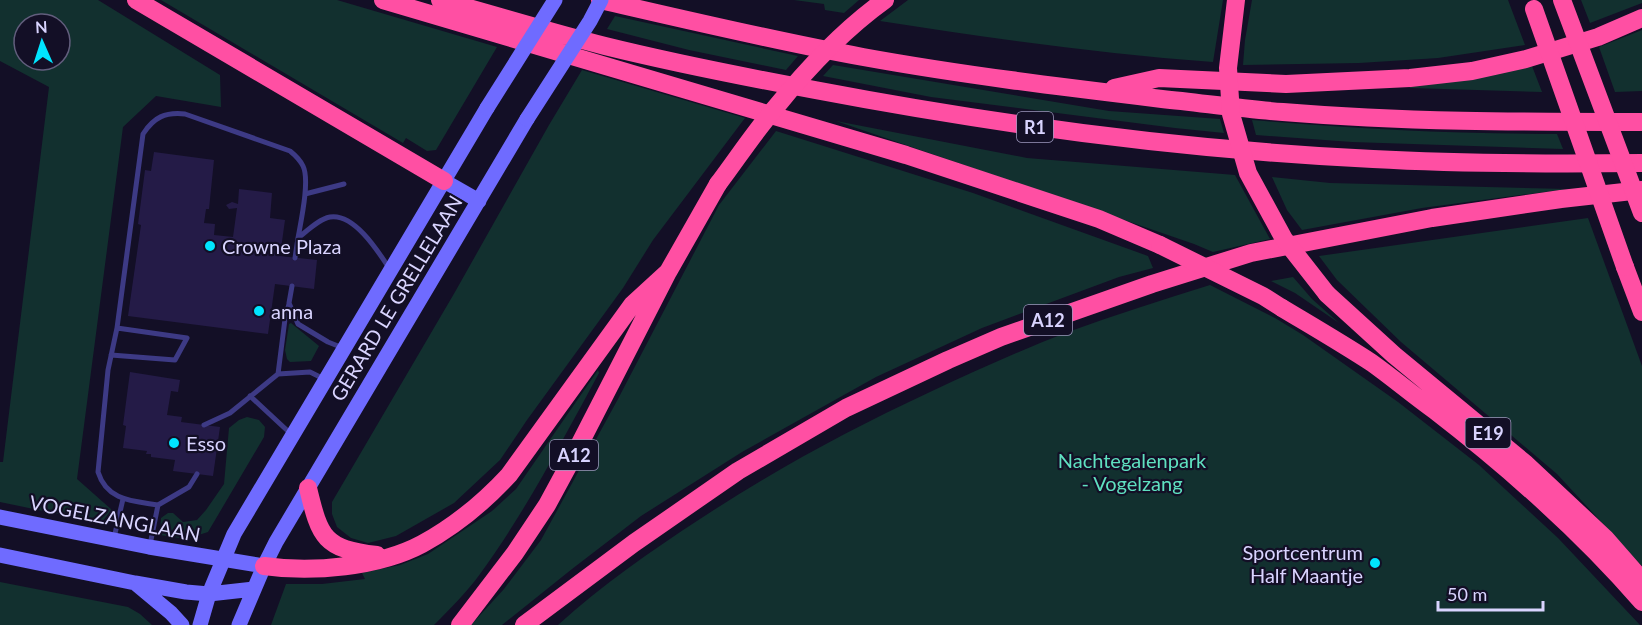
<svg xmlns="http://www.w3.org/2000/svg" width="1642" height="625" viewBox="0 0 1642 625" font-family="Lato,sans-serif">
	<rect width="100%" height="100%" fill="#130f26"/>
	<path fill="#12302f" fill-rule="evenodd" d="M 0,0 L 98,0 L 220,75 L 221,107 L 156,96 L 123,127 L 77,479 L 112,510 L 101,523 L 0,502 L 0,462 L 3,462 L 49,87 L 0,61 ZM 24,24 L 60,24 L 60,60 L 24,60 Z
		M 161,0 L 337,0 L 497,47 L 436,150 L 427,151 L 406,138 L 403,143 Z
		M 794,0 L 859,0 L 844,13 L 825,10 L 824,4 Z
		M 908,0 L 1223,0 L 1213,62 C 1101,54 990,38 880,21 Z
		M 1252,0 L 1508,0 L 1525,45 L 1438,58 L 1359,63 L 1243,65 L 1245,40 Z
		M 1581,0 L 1642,0 L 1642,3 L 1590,23 Z
		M 615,16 L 798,56 L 786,70 L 689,50 L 607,29 Z
		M 1642,30 L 1642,91 L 1615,92 L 1599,47 Z
		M 833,65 L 1109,111 L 1220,119 L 1224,133 L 1175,128 L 931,97 L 823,76 Z
		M 1532,66 L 1542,92 L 1410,88 L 1409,86 Z
		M 582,70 L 745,118 L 653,240 L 623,288 L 527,420 L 500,460 L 454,503 L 396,536 L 368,543 L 351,538 L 337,527 L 332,514 L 332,502 L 455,292 L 549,125 Z
		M 1252,120 C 1354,129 1455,134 1557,134 L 1563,149 L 1352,142 L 1256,135 Z
		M 836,121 L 1027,158 L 1235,175 L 1270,239 L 1213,252 L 1194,244 Z
		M 776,131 L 973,193 L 1148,256 L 1153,268 L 1119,277 L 982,328 L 876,377 L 742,452 L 641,516 L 572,569 L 502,625 L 471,625 L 504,589 L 541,540 L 618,399 L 719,205 Z
		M 1272,177 L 1330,183 L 1567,189 L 1422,208 L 1302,230 L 1287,210 Z
		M 1588,218 L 1642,366 L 1642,566 L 1557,474 L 1401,342 L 1337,280 L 1319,256 Z
		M 1293,277 L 1312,299 L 1339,323 L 1295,293 L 1271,281 Z
		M 1210,285 L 1275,318 L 1303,335 L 1398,402 L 1479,465 L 1558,538 L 1640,625 L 558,625 C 602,585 651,551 700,519 C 773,471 850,429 930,392 C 975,371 1021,350 1068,332 C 1115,315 1162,300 1210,285 Z
		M 291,323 L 319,346 L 311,361 L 290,362 L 287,359 L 285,350 L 289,324 Z
		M 598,370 L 599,373 C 562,441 526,511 480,574 C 467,592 450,609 434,625 L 271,625 L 286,584 L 322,584 L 365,579 L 362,573 L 400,565 L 428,554 L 492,511 L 516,489 Z
		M 247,417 L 259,420 L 265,427 L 264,437 L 208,532 L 186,539 L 160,535 L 161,518 L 168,513 L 173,513 L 183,522 L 197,520 L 206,510 L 224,484 L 229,428 L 239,420 Z
		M 0,582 L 128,607 L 140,614 L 152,625 L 0,625 Z"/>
	<path fill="#241b47" d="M 154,152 L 214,160 L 209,209 L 206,209 L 204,223 L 215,224 L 214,235 L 233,237 L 237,208 L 229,209 L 226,205 L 232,202 L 238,204 L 239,189 L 272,193 L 270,218 L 285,220 L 280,256 L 317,260 L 314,289 L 275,284 L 268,334 L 128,316 L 141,225 L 138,224 L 145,170 L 151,171 Z
		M 130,372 L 180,380 L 178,392 L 171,391 L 167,415 L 182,417 L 181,422 L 220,427 L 213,476 L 173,471 L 175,460 L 151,457 L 151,454 L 146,454 L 147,451 L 123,448 L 126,426 L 123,425 Z"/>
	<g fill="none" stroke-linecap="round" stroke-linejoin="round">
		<path stroke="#3d3a85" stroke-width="5" d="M 305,194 L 344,184
			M 295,258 L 298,238 C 307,231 319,219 330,217 C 354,213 378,251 389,268
			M 292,286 L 289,303 L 298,324 L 328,342 L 343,348
			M 111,355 L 175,360 L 187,338 L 117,328
			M 278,374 L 285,319 L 289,304
			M 250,396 L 291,434
			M 204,425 L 230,413 L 278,374 L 310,372 L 324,379
			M 197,474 L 189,487 L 158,505 C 133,501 107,501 98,472 L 108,370 L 117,328 L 143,134 C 154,117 165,112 185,114 L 290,151 C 295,155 300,160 303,166 C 310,180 301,221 298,238
			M 114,538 L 123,499
			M 150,545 L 158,505"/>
		<path stroke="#6f6bff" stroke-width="15" d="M 444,181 L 479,201
			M 0,517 L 149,547 L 264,566
			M 0,555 L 135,583 L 186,592 L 209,594 L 254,589
			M 135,583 L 171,613 L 182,625
			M 200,625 L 209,594 L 234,534 L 487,108
			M 239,625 L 264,566 L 276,542 L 527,119"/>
		<path stroke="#ff4fa3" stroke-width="18" d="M 136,0 L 444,181
			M 383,0 L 906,155 L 1099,219 L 1160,245
			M 440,0 C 495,15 550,32 605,46 C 674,63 745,77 815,90 C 999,125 1186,150 1373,159 C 1463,164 1552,164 1642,163
			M 600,0 C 687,20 775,41 863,57 C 962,75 1062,87 1162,99 C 1202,103 1242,109 1283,112 C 1402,122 1522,122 1642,122
			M 1114,88 L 1159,78 L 1286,84 L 1410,78 L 1472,71 L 1526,59 L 1598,37 L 1642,18
			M 1625,267 L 1642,312
			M 1327,294 L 1394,355 L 1526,464 L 1605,538 L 1642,580
			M 1282,308 C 1312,326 1343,344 1372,363 C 1393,378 1413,395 1434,410 C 1509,468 1580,530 1642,602
			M 308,488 C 320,538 324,549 377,555
			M 264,566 C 312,573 379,567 422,544 C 455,526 484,502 509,475 L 632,305 L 668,272
			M 460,625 L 515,553 L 547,505 L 573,457 L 668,272 L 718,184
			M 524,625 L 634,543 L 738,471 L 846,408 L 948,360 L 1001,337 L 1152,284 L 1251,253 L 1432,218 L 1561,199 L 1642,190"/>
		<path stroke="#6f6bff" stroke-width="15" d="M 487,108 L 555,0
			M 527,119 L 590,21 L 601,0"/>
		<path stroke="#ff4fa3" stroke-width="18" d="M 1236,0 L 1228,68 L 1231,114 L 1248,173 L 1284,239 L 1327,294
			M 1562,0 L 1642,213
			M 1534,9 L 1625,267
			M 718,184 C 737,159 755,131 776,107 C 806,70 846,28 885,0
			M 1160,245 L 1263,296 L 1282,308"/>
	</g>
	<g fill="#00e5ff" stroke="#130f26" stroke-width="2">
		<circle cx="210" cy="246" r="6"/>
		<circle cx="259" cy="311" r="6"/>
		<circle cx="174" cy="443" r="6"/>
		<circle cx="1375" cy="563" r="6"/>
	</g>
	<g text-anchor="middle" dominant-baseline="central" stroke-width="4.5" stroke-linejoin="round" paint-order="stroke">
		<g fill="#130f26" stroke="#9e99be" stroke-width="1.5">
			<rect x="1017" y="112" width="36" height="30" rx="4.5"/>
			<rect x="1024" y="305" width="48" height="30" rx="4.5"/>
			<rect x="1465.5" y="418" width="45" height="30" rx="4.5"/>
			<rect x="550" y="440" width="48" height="30" rx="4.5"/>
		</g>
		<g font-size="18" font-weight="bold" fill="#d9d4ff">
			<text x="1035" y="127">R1</text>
			<text x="1048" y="320">A12</text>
			<text x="1488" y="433">E19</text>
			<text x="574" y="455">A12</text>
		</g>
		<g font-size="20" fill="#d9d4ff" stroke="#130f26" text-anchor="start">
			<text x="222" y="246">Crowne Plaza</text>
			<text x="271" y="311">anna</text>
			<text x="186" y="443">Esso</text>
			<text x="1363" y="552" text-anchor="end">Sportcentrum<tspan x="1363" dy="23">Half Maantje</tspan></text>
		</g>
		<g font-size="20" fill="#d9d4ff" stroke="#130f26">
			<text transform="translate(396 298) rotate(-59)">GERARD LE GRELLELAAN</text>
			<text transform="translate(115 518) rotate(11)">VOGELZANGLAAN</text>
		</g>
		<g font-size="20" fill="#5fe0c0" stroke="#130f26">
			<text x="1132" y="460">Nachtegalenpark<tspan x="1132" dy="23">- Vogelzang</tspan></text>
		</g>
	</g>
	<g transform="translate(42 42) rotate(357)"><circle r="28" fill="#130f26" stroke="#625e7d" stroke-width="1.5"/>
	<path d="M0-4.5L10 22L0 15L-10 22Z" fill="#00e5ff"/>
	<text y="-9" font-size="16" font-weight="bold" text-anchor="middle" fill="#d9d4ff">N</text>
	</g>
	<path d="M1438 601v9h105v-9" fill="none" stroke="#d9d4ff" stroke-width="3"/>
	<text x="1447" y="601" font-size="18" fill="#d9d4ff" stroke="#130f26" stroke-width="4.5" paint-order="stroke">50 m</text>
</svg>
